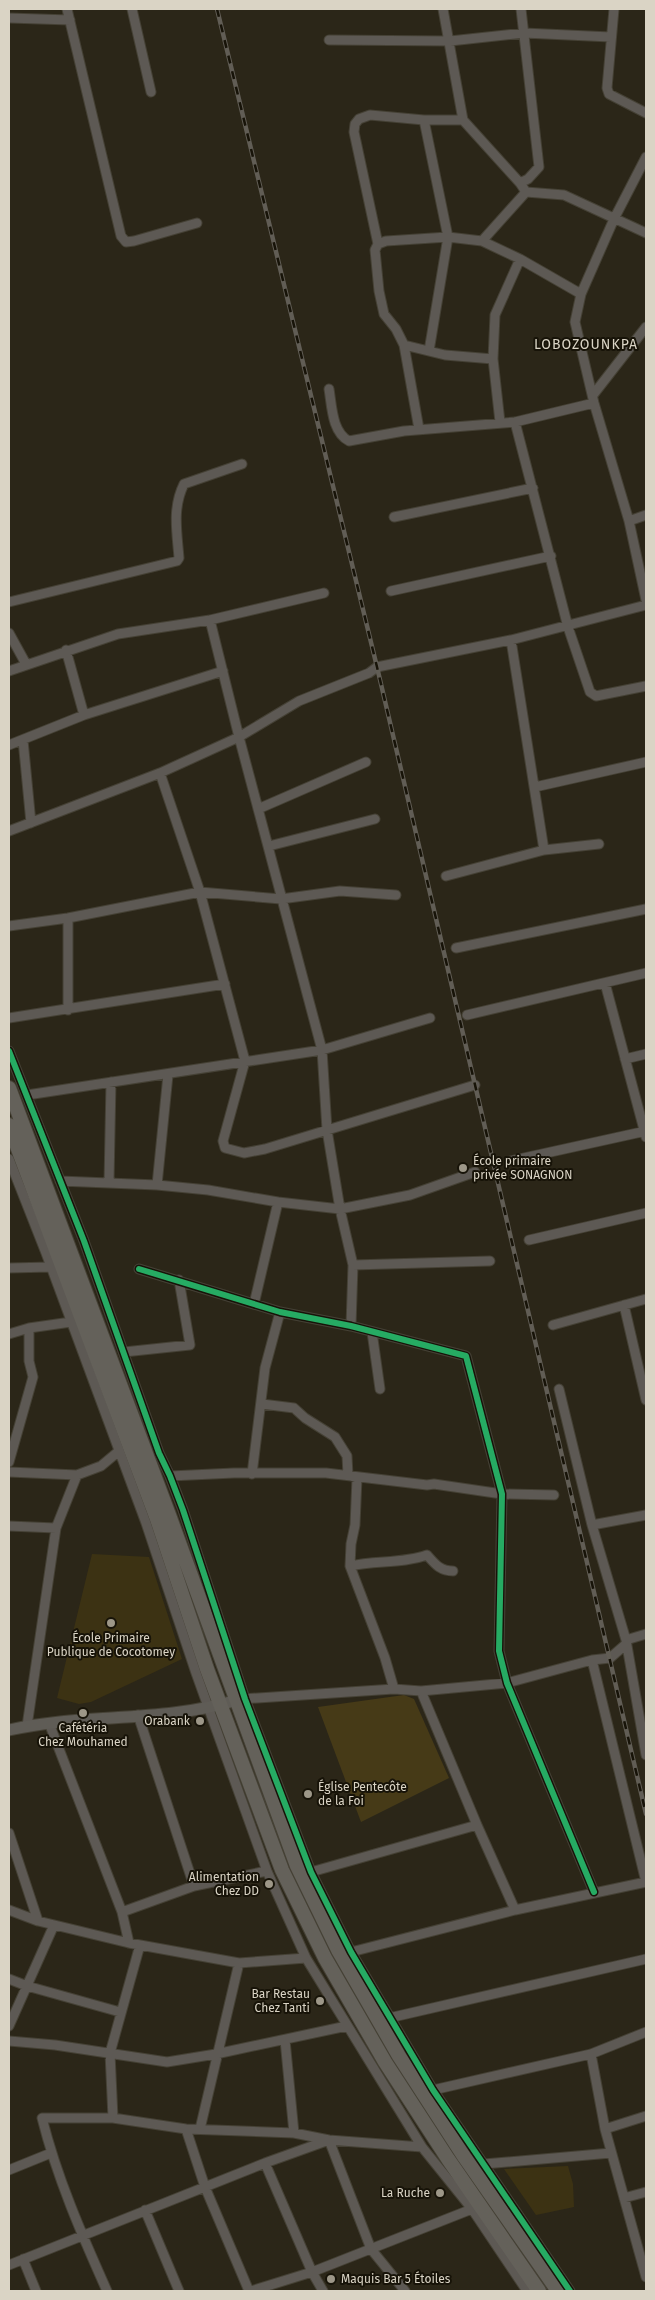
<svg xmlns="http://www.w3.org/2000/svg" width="655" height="2300" font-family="'Fira Sans',sans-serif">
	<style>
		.built { fill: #3c3213 }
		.green { fill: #463a17 }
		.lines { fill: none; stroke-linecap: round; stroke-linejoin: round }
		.minor-casing { stroke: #454135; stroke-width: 11 }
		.secondary-casing { stroke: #454135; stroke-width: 13 }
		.trunk-casing { stroke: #454135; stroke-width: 16 }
		.minor { stroke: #5d5954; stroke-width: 9 }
		.secondary { stroke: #5f5c56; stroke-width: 11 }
		.trunk { stroke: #64615a; stroke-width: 14 }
		.rail-casing { stroke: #615d55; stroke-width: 4.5 }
		.rail { stroke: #171308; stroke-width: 2.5; stroke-dasharray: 8; stroke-linecap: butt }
		.cycleway-casing { stroke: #171308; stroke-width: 9 }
		.cycleway { stroke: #26ab63; stroke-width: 6 }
		.poi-dot { fill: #9d9788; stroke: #171308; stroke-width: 2 }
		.labels { text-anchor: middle; stroke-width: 4; stroke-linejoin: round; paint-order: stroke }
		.poi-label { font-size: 12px; fill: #dad4c5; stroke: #171308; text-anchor: end }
		.neighbourhood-label { font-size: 14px; letter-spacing: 1px; fill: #dad4c5; stroke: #171308 }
	</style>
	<rect width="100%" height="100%" fill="#2b2618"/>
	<path class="built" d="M92 1554 149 1557 182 1659 91 1702 79 1704 57 1698Z
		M568 2166 573 2184 574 2207 536 2215 504 2169Z"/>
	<path class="green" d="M404 1695 414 1699 449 1778 361 1822 318 1707Z"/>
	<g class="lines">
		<g class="minor-casing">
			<path id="minor" d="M67 9 121 236 126 242 134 241 197 223
				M132 9 151 92
				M443 9 463 120 520 183 526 192 482 241
				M614 9 607 88 609 94 646 113
				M9 18 70 20
				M329 40 450 41 524 33 611 37
				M646 157 614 219 581 294 575 322 594 403 629 521 646 600
				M520 183 528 179 539 167 521 9
				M526 192 564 195 646 233
				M378 244 386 241 448 237 424 120
				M404 345 445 355 493 359
				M429 351 448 237 482 241 520 259 581 294
				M329 389C332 407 332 432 349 441L404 431 515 422 594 403
				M593 395 646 327
				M500 422 493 359 495 315 520 259
				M515 422 568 627 590 692 596 696 646 686
				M419 429 404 345 396 329 384 314 379 291 375 250 378 244 354 132 355 124 359 119 370 115 424 120H463
				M394 517 533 488
				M629 521 646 515
				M391 591 551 556
				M9 602 177 561 179 558C177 532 172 508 184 484L242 464
				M210 620 239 737 322 1050 327 1130 340 1209 353 1265 351 1326
				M9 633 26 664
				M511 640 544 850
				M66 650 84 715
				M9 671 118 634 210 620 324 593
				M23 740 31 823
				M9 745 84 715 223 671
				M160 773 200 892 245 1061 223 1141 225 1148 244 1153 265 1149 475 1085
				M535 787 646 762
				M258 809 366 762
				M9 831 160 773 239 737 299 701 369 673 377 667 511 640 646 605
				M269 846 375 819
				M446 876 544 850 599 844
				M68 918V1010
				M9 926 68 918 200 892 281 899 340 891 396 895
				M456 948 646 909
				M605 983 646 1137
				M467 1015 646 973
				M9 1018 225 984
				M9 1051 84 1241 159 1453 170 1476 183 1510 245 1699 311 1872 351 1952 433 2090 570 2291
				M625 1059 646 1054
				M27 1095 322 1050 430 1018
				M9 1159 46 1253 146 1523 196 1673 267 1871 306 1958 422 2147 472 2209 527 2291
				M510 1161 646 1131
				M60 1181 157 1185 208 1190 278 1202 340 1209 410 1195 475 1172
				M109 1182 111 1082
				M157 1185 168 1075
				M529 1240 646 1213
				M353 1265 490 1261
				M9 1268 51 1267
				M139 1269 280 1312 351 1326 466 1356 502 1494 499 1651 507 1683 594 1892
				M254 1304 278 1202
				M624 1305 646 1400
				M553 1325 646 1299
				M372 1332 380 1389
				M9 1334 29 1328 71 1322
				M124 1352 190 1345 179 1280
				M559 1389 592 1525 626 1640 646 1755
				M262 1404 294 1408 305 1418 335 1437 347 1456 348 1475 357 1478 355 1525 351 1544 350 1566 385 1658 394 1689
				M9 1462 33 1377 29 1361V1328
				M9 1472 77 1475 101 1466 119 1451
				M252 1474 265 1368 280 1312
				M170 1476 234 1473H326L427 1485 434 1484 502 1494 554 1495
				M592 1525 646 1515
				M9 1526 56 1528
				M350 1566C375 1560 402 1564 427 1555 435 1564 440 1571 453 1571
				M626 1640 646 1634
				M421 1691 477 1825 515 1910
				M241 1699 394 1689 421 1691 507 1683 592 1660 610 1658 625 1645
				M138 1715 194 1886
				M49 1723 122 1912 129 1943
				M27 1726 56 1528 77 1475
				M9 1833 38 1921
				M311 1872 477 1825
				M9 1910 38 1921 129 1943 239 1963 306 1958
				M122 1912 194 1886 267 1871
				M351 1952 515 1910 646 1882 592 1660
				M9 1979 27 1986 120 2012
				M389 2018 646 1959
				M9 2026 54 1925
				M285 2040 294 2133
				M9 2041 55 2045 167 2062 216 2054 347 2026
				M591 2054 605 2129 646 2277
				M433 2090 591 2054 646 2032
				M113 2118 110 2053 140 1945
				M186 2129 205 2187 249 2291
				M200 2129 239 1963
				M605 2129 646 2116
				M265 2163 312 2272 323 2291
				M484 2164 611 2153
				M9 2170 51 2153
				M624 2198 646 2192
				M145 2210 179 2291
				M23 2259 36 2291
				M9 2265 265 2163 329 2140 371 2249 405 2291
				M107 2291C82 2235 57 2178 42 2118H113L186 2129 294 2133 329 2140 422 2147
				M251 2291 312 2272 472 2209"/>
		</g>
		<g class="secondary-casing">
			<path id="secondary" d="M9 1730C83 1713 163 1723 237 1700"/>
		</g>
		<g class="trunk-casing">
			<path id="trunk" d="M9 1088 169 1515 297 1866 338 1950 399 2056 463 2155 558 2291
				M9 1125 157 1519 207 1669 282 1870 325 1958 385 2062 448 2159 539 2291"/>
		</g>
		<use href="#minor" class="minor"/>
		<use href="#secondary" class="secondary"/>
		<use href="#trunk" class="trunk"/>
		<g class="rail-casing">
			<path id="rail" d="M217 9 377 667 646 1814"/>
		</g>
		<use href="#rail" class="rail"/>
		<g class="cycleway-casing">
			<path id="cycleway" d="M9 1051 84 1241 159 1453 170 1476 183 1510 245 1699 311 1872 351 1952 433 2090 570 2291
				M139 1269 280 1312 351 1326 466 1356 502 1494 499 1651 507 1683 594 1892"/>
		</g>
		<use href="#cycleway" class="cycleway"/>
	</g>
	<g class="poi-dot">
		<circle cx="463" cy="1168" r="5"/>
		<circle cx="111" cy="1623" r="5"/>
		<circle cx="83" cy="1713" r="5"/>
		<circle cx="200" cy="1721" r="5"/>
		<circle cx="308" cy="1794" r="5"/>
		<circle cx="269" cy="1884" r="5"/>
		<circle cx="320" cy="2001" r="5"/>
		<circle cx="440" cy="2193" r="5"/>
		<circle cx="331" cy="2279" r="5"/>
	</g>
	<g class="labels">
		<g class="poi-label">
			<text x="473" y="1165" text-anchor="start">École primaire<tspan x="473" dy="14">privée SONAGNON</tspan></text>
			<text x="111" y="1642" text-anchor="middle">École Primaire<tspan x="111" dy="14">Publique de Cocotomey</tspan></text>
			<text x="190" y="1725">Orabank</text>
			<text x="83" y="1732" text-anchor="middle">Cafétéria<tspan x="83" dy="14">Chez Mouhamed</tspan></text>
			<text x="318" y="1791" text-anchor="start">Église Pentecôte<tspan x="318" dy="14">de la Foi</tspan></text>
			<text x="259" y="1881">Alimentation<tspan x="259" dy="14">Chez DD</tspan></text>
			<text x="310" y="1998">Bar Restau<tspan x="310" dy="14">Chez Tanti</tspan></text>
			<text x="430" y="2197">La Ruche</text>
			<text x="341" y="2283" text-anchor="start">Maquis Bar 5 Étoiles</text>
		</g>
		<g class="neighbourhood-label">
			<text x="586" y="349">LOBOZOUNKPA</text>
		</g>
	</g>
	<rect width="655" height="2300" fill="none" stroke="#dad4c5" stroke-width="20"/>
</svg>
